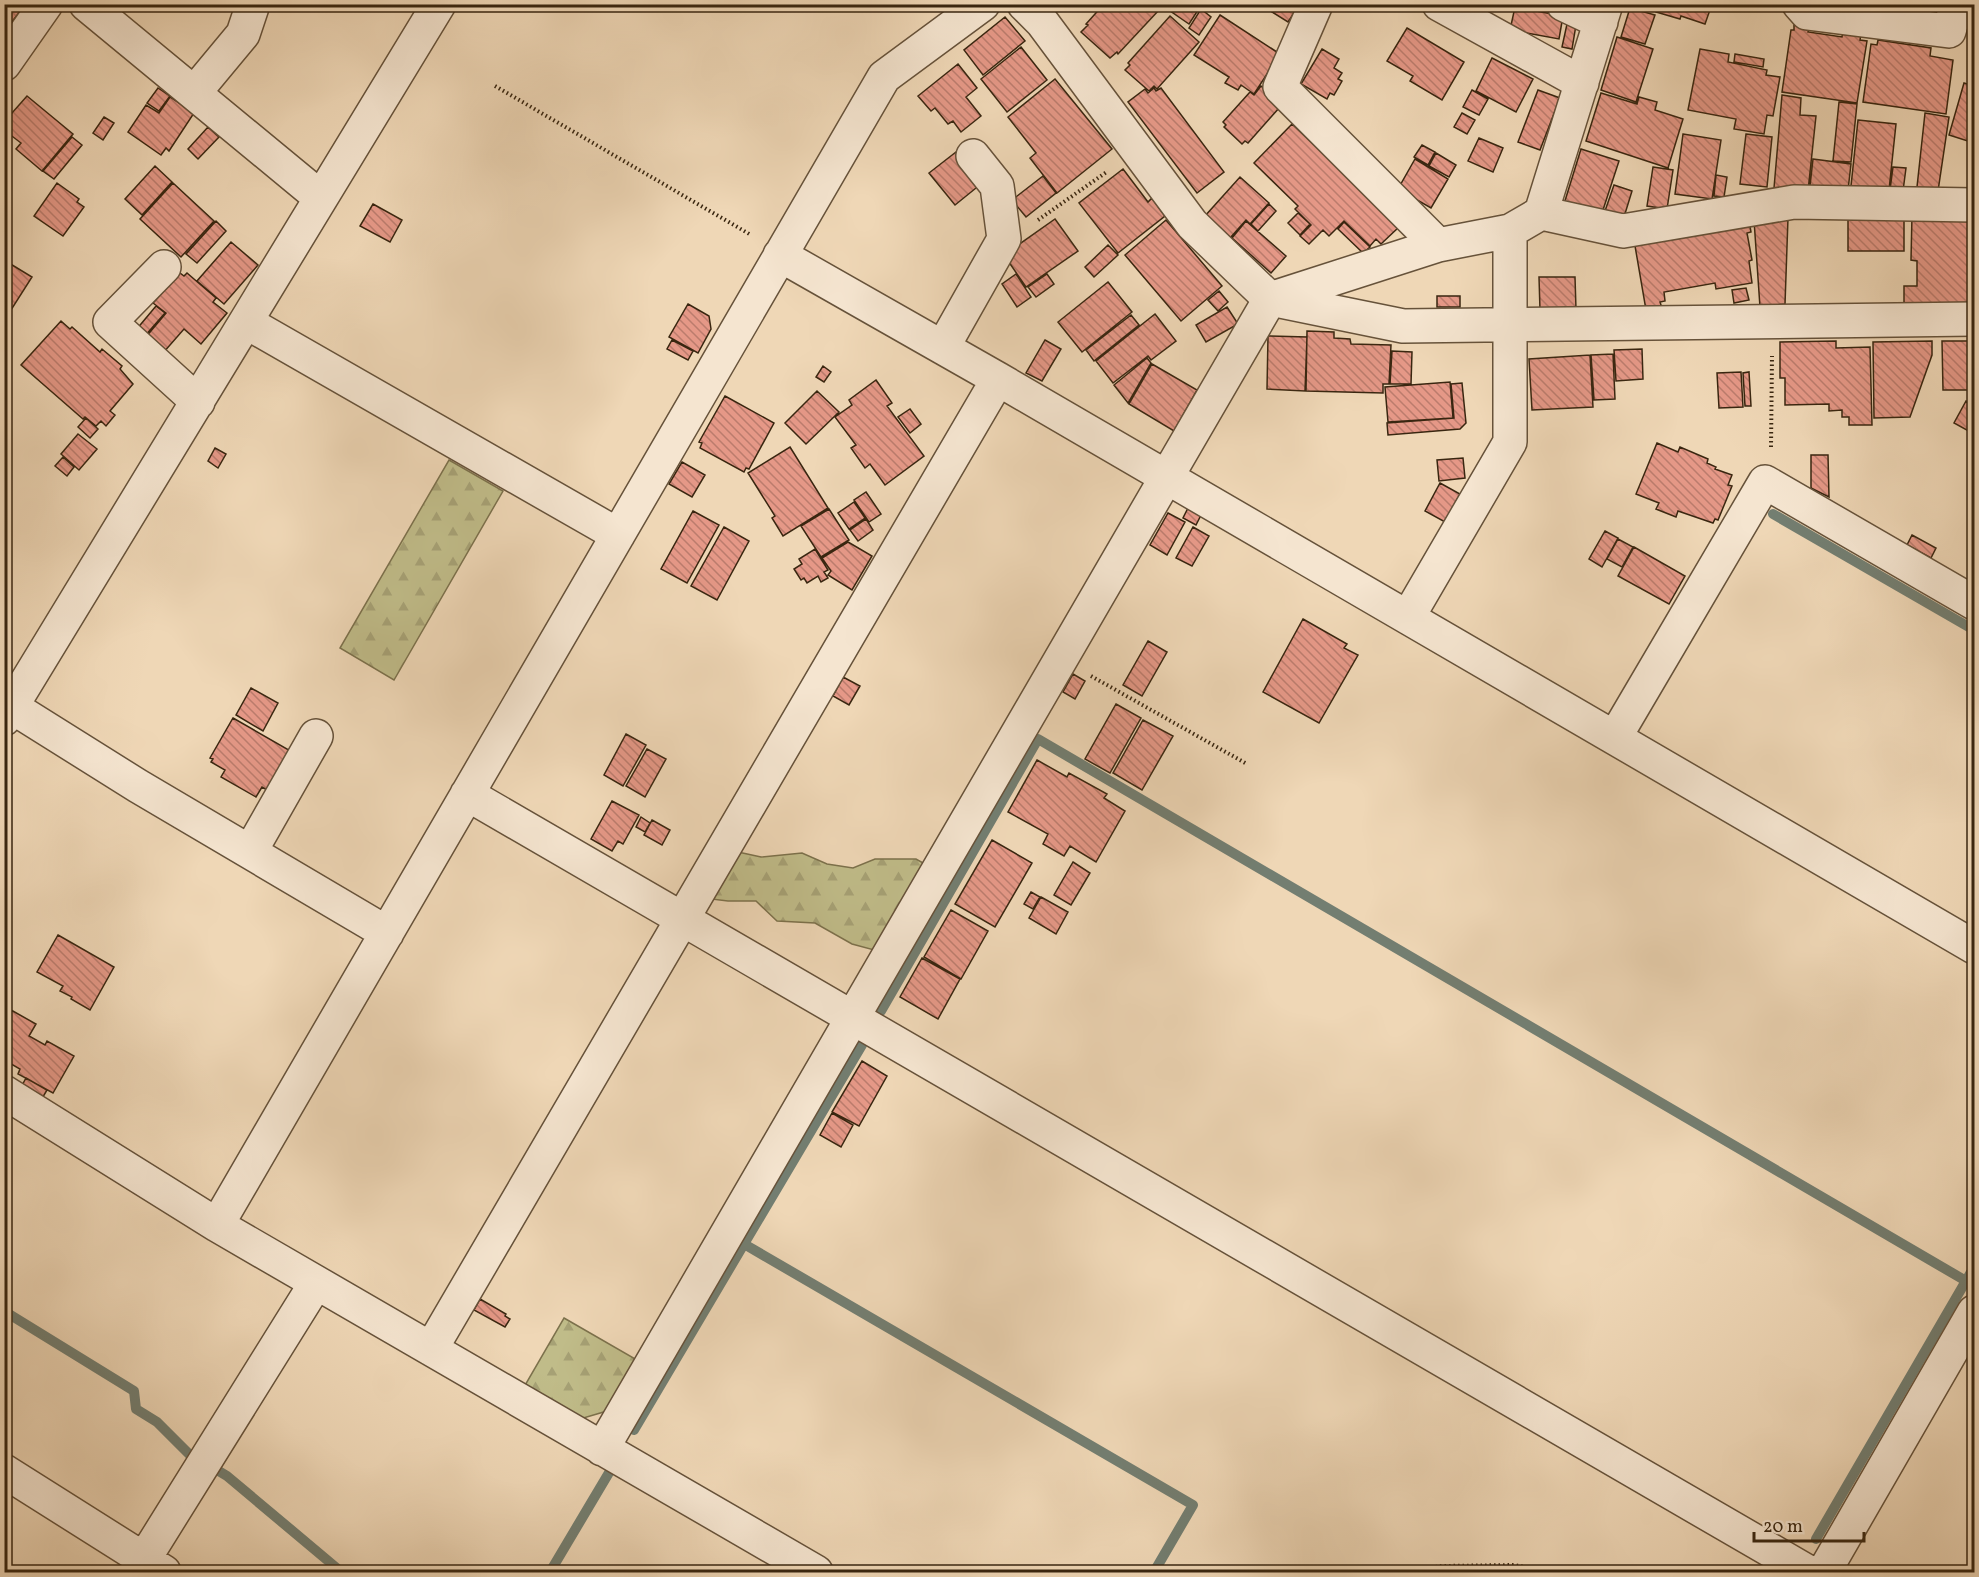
<svg xmlns="http://www.w3.org/2000/svg" width="1979" height="1577" font-family="Vollkorn,serif">
	<style>
		.forest { fill: url(#forest-firs); stroke: #7c714c; stroke-width: 1.5 }
		.lines { fill: none; stroke-linecap: round; stroke-linejoin: round }
		.stream { stroke: #737e71; stroke-width: 10 }
		.building { fill: url(#building-back-hatch); stroke: #392610; stroke-width: 1.5 }
		.minor-casing { stroke: #66523a; stroke-width: 36 }
		.path { stroke: #392610; stroke-width: 4; stroke-dasharray: 1.5 3; stroke-linecap: butt }
		.minor { stroke: #f5e5d0; stroke-width: 33 }
	</style>
	<defs>
		<pattern id="forest-firs" width="22" height="20" patternUnits="userSpaceOnUse" patternTransform="scale(1.5)"><rect width="22" height="20" fill="#c0bc89"/><path d="M5 1l3.5 6h-7zM16 11l3.5 6h-7z" fill="#a6a175"/></pattern>
		<pattern id="building-back-hatch" width="6" height="6" patternUnits="userSpaceOnUse" patternTransform="scale(1.5)"><rect width="6" height="6" fill="#e59887"/><path d="M-1 5l2 2M0 0l6 6M5-1l2 2" fill="none" stroke="#bb7c6d"/></pattern>
	</defs>
	<rect width="100%" height="100%" fill="#efd7b6"/>
	<filter id="stains"><feTurbulence type="fractalNoise" baseFrequency=".00333" numOctaves="4"/><feColorMatrix values="0 0 0 0 .2 0 0 0 0 .09 0 0 0 0 .02 0 0 0 .5 -.17"/></filter>
	<radialGradient id="worn" r=".72"><stop offset=".6" stop-color="#630" stop-opacity="0"/><stop offset="1" stop-color="#630" stop-opacity=".3"/></radialGradient>
	<path class="forest" d="M449 460 503 491 394 680 340 648Z
		M738 852 761 857 802 853 827 864 853 868 875 859H916L925 864 874 950 852 944 815 923 777 921 756 901H728L711 899Z
		M564 1318 637 1360 607 1411 580 1419 524 1387Z"/>
	<g class="lines">
		<path class="stream" d="M1773 514 1974 630
			M881 1011 1038 739 1966 1281
			M744 1244 862 1045
			M4 1311 134 1391 136 1409 157 1422 192 1457 199 1461
			M634 1430 744 1244 1193 1505 1154 1572
			M217 1470 227 1476 339 1570
			M1816 1539 1974 1267
			M550 1572 610 1471"/>
	</g>
	<path class="building" d="M4 4H26L7 28 4 26Z
		M1104 4H1153L1159 10 1118 54 1117 52 1110 58 1081 32 1088 25 1086 24Z
		M1160 4H1202L1189 24Z
		M1277 4H1300L1288 22 1272 12Z
		M1658 4H1712L1705 24 1681 16 1680 19 1656 12Z
		M1971 4H1974V32L1962 28Z
		M1515 7 1563 16 1559 39 1510 30Z
		M1630 8 1655 15 1645 44 1621 37Z
		M1201 9 1211 17 1199 35 1189 28Z
		M1220 15 1280 54 1254 94 1241 85 1238 90 1225 83 1229 77 1194 55Z
		M1170 16 1199 42 1157 89 1154 86 1149 91 1125 70 1130 65 1128 63Z
		M1005 17 1025 41 983 75 964 50Z
		M1567 24 1576 25 1572 49 1562 47Z
		M1794 25 1810 27 1808 32 1842 37 1843 31 1861 34 1860 40 1867 41 1857 103 1782 92 1791 30H1794Z
		M1407 28 1464 62 1442 100 1410 81 1413 76 1387 61Z
		M1617 37 1653 49 1636 102 1601 90Z
		M1878 40 1931 48 1930 56 1953 60 1946 114 1863 102 1871 44 1877 45Z
		M1021 47 1047 80 1007 112 981 79Z
		M1322 49 1339 59 1334 68 1342 73 1338 79 1342 81 1334 95 1330 93 1327 99 1301 84Z
		M1700 49 1729 54 1728 62 1767 70 1766 75 1780 77 1773 116 1767 115 1764 134 1734 129 1736 119 1688 110Z
		M1735 54 1764 59 1763 67 1734 62Z
		M1492 58 1533 79 1516 112 1476 91Z
		M958 64 977 88 966 97 981 116 961 132 953 121 948 124 935 108 931 111 918 96Z
		M1055 79 1112 149 1057 193 1030 158 1036 153 1008 117Z
		M1964 83 1974 86V143L1949 135Z
		M1261 86 1275 99 1279 108 1248 143 1245 141 1242 144 1224 127 1226 125 1223 122 1250 92 1254 95Z
		M158 88 170 96 159 111 147 103Z
		M1154 88 1156 91 1161 88 1224 172 1197 193 1128 102 1145 89 1148 93Z
		M1472 90 1488 99 1479 115 1463 107Z
		M1538 90 1560 98 1540 150 1518 142Z
		M1601 93 1637 104 1639 97 1657 102 1655 110 1683 119 1668 168 1586 141Z
		M1782 95 1801 98 1800 115 1816 116 1808 191 1774 188Z
		M27 96 73 134 42 171 16 149 21 143 4 130V122Z
		M170 97 194 113 169 151 166 148 161 155 128 132 146 105 159 113Z
		M1839 102 1857 104 1851 162 1833 161Z
		M1462 113 1475 120 1467 134 1454 127Z
		M1925 113 1949 117 1938 191 1917 187Z
		M104 117 114 123 103 140 93 133Z
		M1858 120 1896 124 1889 190 1851 186Z
		M1292 124 1400 226 1381 244 1376 239 1370 246 1344 221 1329 236 1323 230 1309 244 1300 236 1311 225 1295 209 1298 206 1254 163Z
		M208 127 219 137 198 159 188 149Z
		M1683 134 1721 140 1712 199 1675 194Z
		M1746 134 1772 137 1767 187 1740 184Z
		M72 137 82 145 54 179 43 171Z
		M1479 138 1503 148 1493 172 1468 161Z
		M1422 145 1435 152 1428 165 1414 157Z
		M1581 149 1619 161 1601 216 1564 204Z
		M956 152 981 184 955 205 929 173Z
		M1436 153 1456 165 1449 177 1429 166Z
		M1415 159 1448 179 1431 208 1398 189Z
		M1813 159 1851 164 1848 190 1810 186Z
		M155 166 172 182 142 215 125 199Z
		M1653 167 1673 170 1667 209 1647 206Z
		M1893 167 1906 168 1903 191 1890 190Z
		M1123 169 1148 202 1152 198 1165 216 1118 253 1079 203Z
		M1716 175 1727 177 1724 197 1714 196Z
		M1043 176 1056 193 1026 217 1012 200Z
		M1240 177 1269 203 1250 224 1246 220 1230 238 1205 216Z
		M57 183 79 199 77 202 84 207 63 236 34 216Z
		M173 183 214 221 181 257 140 219Z
		M1614 185 1632 191 1624 217 1605 211Z
		M373 204 402 220 390 242 360 226Z
		M1269 204 1276 211 1258 231 1251 224Z
		M1298 213 1310 224 1300 235 1288 223Z
		M1912 215 1974 216V306L1904 304V286H1917V261L1911 260Z
		M1788 218 1785 304 1760 307 1754 220Z
		M1848 218H1904V251H1848Z
		M1055 219 1078 251 1026 287 1004 255Z
		M1166 220 1222 286 1181 321 1125 255Z
		M216 221 226 231 197 263 186 254Z
		M1246 221 1286 256 1271 273 1232 238Z
		M1749 221 1751 232 1747 233 1752 260 1749 261 1752 283 1716 289 1715 283 1664 292 1665 301 1660 302 1662 308 1646 310 1634 240Z
		M1344 222 1370 247 1363 253 1338 229Z
		M231 242 258 265 224 304 197 281Z
		M1108 245 1118 255 1094 277 1085 267Z
		M4 260 32 277 4 321Z
		M180 273 184 276 187 273 216 298 213 302 227 313 201 344 184 329 163 353 145 338 166 313 153 303Z
		M1016 274 1031 297 1017 307 1002 284Z
		M1047 274 1054 284 1036 297 1028 287Z
		M1539 277H1575L1576 309 1540 310Z
		M1108 282 1132 312 1082 352 1058 322Z
		M1746 288 1749 300 1734 303 1732 290Z
		M1219 291 1228 302 1218 311 1208 300Z
		M1437 296H1460V307H1437Z
		M688 304 709 316 711 329 698 353 669 337Z
		M156 306 165 313 144 337 136 330Z
		M1227 307 1238 324 1206 342 1196 325Z
		M1155 314 1176 341 1151 360 1148 356 1113 383 1096 361Z
		M1131 315 1139 325 1094 361 1086 350Z
		M61 321 70 329 72 327 100 352 102 349 122 366 120 369 133 384 110 411 115 415 106 426 101 421 96 426 85 417 83 419 21 365Z
		M1307 331 1334 332V338L1350 339 1351 344 1391 345 1389 384H1383V393L1306 391Z
		M1268 336 1307 337 1305 391 1267 389Z
		M672 340 693 351 688 360 667 349Z
		M1045 340 1061 349 1042 381 1026 373Z
		M1836 341V348L1870 347 1872 425H1849V417H1842V410L1829 411V404L1785 405V378H1780V342Z
		M1932 341V355L1910 417 1874 418 1873 342Z
		M1942 341H1974V390H1943Z
		M1642 349 1643 379 1616 381 1614 350Z
		M1392 351 1412 352 1411 384H1390Z
		M1613 354 1615 399 1594 400 1591 355Z
		M1590 355 1593 407 1532 410 1529 359Z
		M1147 358 1151 363 1128 403 1114 385Z
		M1152 364 1197 390 1174 431 1129 404Z
		M823 366 831 372 824 382 816 377Z
		M1741 372 1743 407 1719 408 1717 373Z
		M1749 372 1751 406H1745L1743 373Z
		M876 380 892 403 887 406 924 456 885 485 870 464 865 468 851 448 856 445 835 417 852 405 849 400Z
		M1450 382 1453 418 1388 422 1385 387Z
		M1462 383 1466 423 1460 429 1388 435 1387 423 1454 418 1451 384Z
		M817 391 839 412 806 444 785 423Z
		M725 396 774 423 749 469 746 468 744 472 700 448 702 443 699 442Z
		M1966 401 1974 406V434L1954 423Z
		M910 409 921 424 910 433 898 417Z
		M86 418 98 429 90 438 78 427Z
		M78 434 97 449 79 470 61 454Z
		M1657 443 1678 452 1680 447 1708 459 1707 463 1716 467 1715 469 1732 475 1728 485 1732 486 1718 520 1715 519 1713 523 1678 511 1676 517 1656 509 1659 503 1636 494Z
		M790 447 828 508 783 536 772 518 775 516 748 473Z
		M215 448 226 454 218 468 208 461Z
		M1811 455H1828L1829 497 1811 488Z
		M63 457 74 467 67 476 55 466Z
		M1463 458 1465 478 1439 481 1437 460Z
		M682 462 705 475 692 497 669 484Z
		M1440 483 1460 494 1445 522 1425 511Z
		M866 492 881 514 869 522 854 500Z
		M854 502 865 518 849 529 838 513Z
		M1188 508 1201 515 1196 525 1183 518Z
		M829 509 849 540 821 557 801 526Z
		M693 511 719 525 687 583 661 569Z
		M1168 513 1185 522 1167 555 1150 545Z
		M866 519 873 530 858 541 850 530Z
		M724 527 749 541 717 600 691 586Z
		M1193 527 1209 536 1192 566 1176 558Z
		M1605 531 1618 538 1602 567 1589 559Z
		M1912 535 1936 548 1931 558 1907 545Z
		M1618 539 1633 547 1622 567 1607 559Z
		M848 542 872 556 852 590 828 575 831 571 822 558Z
		M1634 547 1685 576 1669 604 1618 576Z
		M815 549 828 570 824 572 828 578 821 582 818 576 807 583 804 578 801 580 794 569 802 564 799 559Z
		M1303 619 1347 644 1344 648 1358 655 1319 723 1263 692Z
		M1148 641 1167 652 1142 696 1123 685Z
		M1073 674 1085 681 1075 699 1063 692Z
		M843 677 860 686 849 705 833 696Z
		M251 688 278 703 263 731 236 715Z
		M1116 704 1141 718 1110 773 1085 759Z
		M233 718 294 753 274 794 262 787 256 797 221 777 225 770 211 762 213 759 210 758Z
		M1143 720 1173 736 1142 790 1113 773Z
		M626 734 646 745 623 786 604 775Z
		M647 749 666 759 645 797 626 786Z
		M1037 760 1067 777 1069 773 1107 794 1104 798 1125 811 1096 862 1070 846 1064 856 1043 844 1048 834 1008 812Z
		M612 801 639 815 623 844 618 841 612 851 591 839Z
		M641 817 650 823 645 832 636 827Z
		M652 820 670 830 662 845 644 835Z
		M992 840 1032 863 995 927 955 904Z
		M1073 862 1090 873 1071 905 1054 895Z
		M1031 892 1040 897 1033 909 1024 904Z
		M1041 897 1068 912 1056 934 1029 918Z
		M951 910 988 931 961 979 924 957Z
		M58 935 114 967 90 1010 71 999 72 997 60 991 63 986 37 972Z
		M922 958 960 979 938 1019 900 997Z
		M11 1010 36 1024 29 1036 45 1045 47 1041 74 1056 53 1093 18 1074 20 1069 6 1061 9 1056 4 1053V1022Z
		M862 1061 887 1076 859 1126 832 1112Z
		M26 1078 47 1090 40 1102 19 1091Z
		M832 1113 853 1125 841 1147 820 1135Z
		M480 1299 506 1314 505 1316 510 1319 505 1327 474 1310Z"/>
	<g class="lines">
		<g class="minor-casing">
			<path id="minor" d="M86 4 321 198
				M1024 4 1042 22 1192 224 1270 299 1403 326 1974 319
				M1316 4 1280 87 1438 245
				M1439 4 1582 83
				M1563 4 1601 22
				M1799 4 1807 13 1949 31 1957 4
				M4 64 46 4
				M194 93 243 34 253 4
				M1541 213 1623 231 1794 202 1974 205
				M780 255 998 379 1974 947
				M164 267 110 322 198 402
				M246 322 618 535
				M943 347 1004 239 997 186 973 156
				M1408 617 1510 442V231
				M12 707 138 786 387 933
				M4 719 439 4
				M1615 737 1765 482 1974 603
				M467 794 1808 1572
				M250 852 316 736
				M4 1092 217 1225 816 1572
				M217 1225 884 77 983 4
				M431 1349 998 379
				M602 1449 1270 299 1438 245 1510 231 1541 213 1606 4
				M4 1471 164 1572
				M136 1572 316 1283
				M1824 1572 1974 1312"/>
		</g>
		<path class="path" d="M495 86 751 235
			M1038 220 1108 171
			M1771 447 1772 356
			M1091 676 1247 764
			M1400 1572 1442 1566 1514 1565 1557 1572"/>
		<use href="#minor" class="minor"/>
	</g>
	<rect width="1979" height="1577" fill="none" stroke="#efd7b6" stroke-width="24"/>
	<rect x="6" y="6" width="1967" height="1565" fill="none" stroke="#392610" stroke-width="3"/>
	<rect x="12" y="12" width="1955" height="1553" fill="none" stroke="#392610" stroke-width="1.5"/>
	<path d="M1754 1532v9h110v-9" fill="none" stroke="#392610" stroke-width="3"/>
	<text x="1763" y="1532" font-size="18" fill="#392610" stroke="#f5e5d0" stroke-width="4.5" paint-order="stroke">20 m</text>
	<rect width="100%" height="100%" filter="url(#stains)"/>
	<rect width="100%" height="100%" fill="url(#worn)"/>
</svg>
